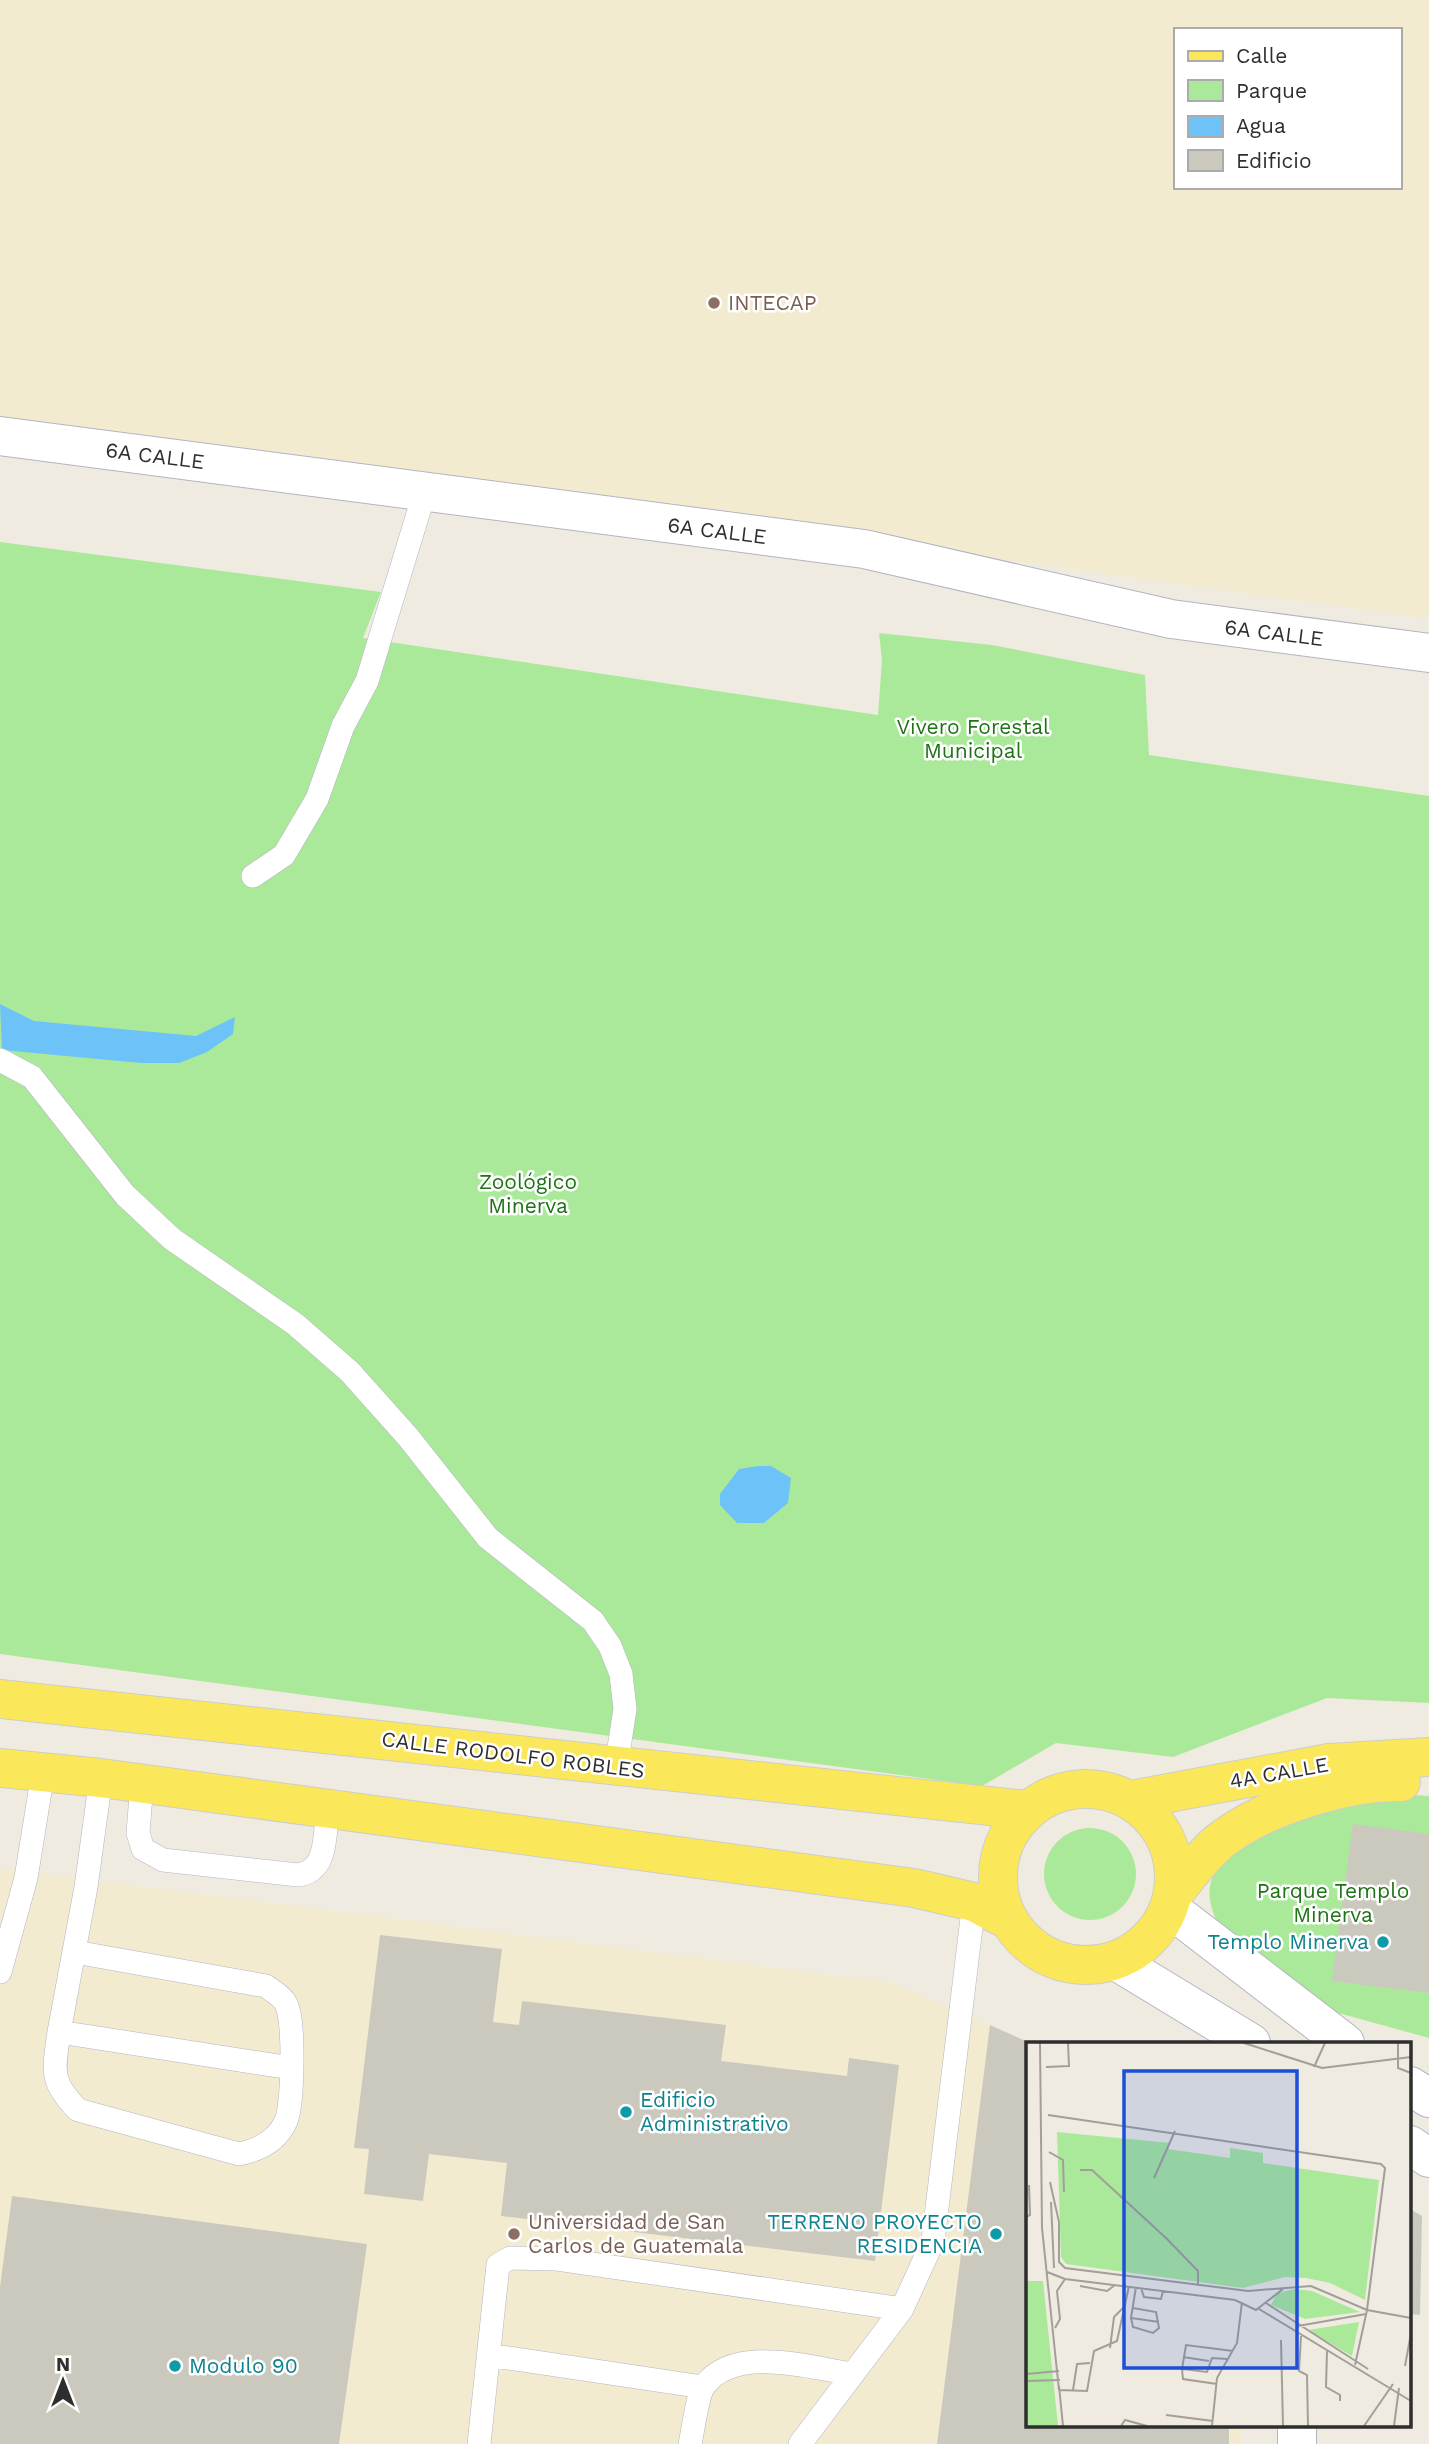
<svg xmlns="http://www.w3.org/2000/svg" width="1429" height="2444" font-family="'Work Sans',sans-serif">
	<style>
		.education { fill: #f2ebcf; fill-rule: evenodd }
		.green { fill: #abe99a }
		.water { fill: #6dc2f8 }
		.building { fill: #cbc9be }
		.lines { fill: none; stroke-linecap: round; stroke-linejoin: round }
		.lane-casing { stroke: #b4b4c2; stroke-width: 24 }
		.street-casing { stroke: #b4b4c2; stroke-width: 40 }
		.secondary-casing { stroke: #b4b4c2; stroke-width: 40 }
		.primary-casing { stroke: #cdcdcd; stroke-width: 40 }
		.lane { stroke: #fff; stroke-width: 23 }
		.street { stroke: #fff; stroke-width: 38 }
		.secondary { stroke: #fff; stroke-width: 38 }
		.primary { stroke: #fbe85a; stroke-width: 38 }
		.education-dot { fill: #8d6e63; stroke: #fff; stroke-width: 2.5 }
		.culture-dot { fill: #0f9aa8; stroke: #fff; stroke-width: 2.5 }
		.labels { text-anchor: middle; stroke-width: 5; stroke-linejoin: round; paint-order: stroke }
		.education-label { font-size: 21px; fill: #785e54; stroke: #fff; text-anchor: start }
		.street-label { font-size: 21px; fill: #2e2e2e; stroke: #fff }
		.park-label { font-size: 21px; fill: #1e7316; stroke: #fff }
		.culture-label { font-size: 21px; fill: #0d838f; stroke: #fff; text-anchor: end }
		.inset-road { fill: none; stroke: #a29f99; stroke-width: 2 }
		.view { fill: #1d4ed8; fill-opacity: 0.15; stroke: #1d4ed8; stroke-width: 3.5 }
		.inset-edge { fill: none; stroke: #2e2e2e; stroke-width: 3.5 }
	</style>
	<rect width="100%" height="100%" fill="#f0ebe0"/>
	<path class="education" d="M0 0H1429V619L0 419ZM1175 30H1399V187H1175Z
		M0 1868 894 1983 1030 2043 1028 2425H1241V2444H0Z"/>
	<path class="green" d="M0 542 381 592 363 638 878 715 882 660 879 633 992 645 1145 675 1149 755 1429 796V1703L1327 1698 1173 1757 1056 1743 982 1786 0 1654Z
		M1414 1795 1429 1796V2038L1331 2011 1218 1924C1195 1877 1222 1859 1260 1836 1270 1830 1281 1821 1292 1817 1331 1806 1374 1802 1414 1795Z
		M1044 1874a46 46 0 1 1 92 0a46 46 0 1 1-92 0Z"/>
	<path class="water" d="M0 1004 34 1021 196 1036 235 1017 233 1034 207 1052 179 1063H141L2 1050Z
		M758 1466H771L791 1478 788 1503 764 1523H737L720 1505V1494L739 1469Z"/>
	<path class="building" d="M1353 1824 1429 1834V1993L1332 1981Z
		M380 1935 502 1949 493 2022 519 2025 522 2001 726 2025 721 2061 847 2076 849 2058 899 2065 875 2261 501 2216 507 2163 429 2154 423 2201 364 2194 369 2149 354 2148Z
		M990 2025 1028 2042V2425H1229V2444H937Z
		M12 2196 367 2244 339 2444H0V2287Z
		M1410 2209 1422 2216 1420 2315 1410 2314Z"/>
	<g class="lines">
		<g class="lane-casing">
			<path id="lane" d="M253 876 284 855 317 799 343 726 367 681 425 491
				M0 1060 32 1077 125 1195 172 1239 295 1324 350 1372 408 1437 488 1538 593 1621 610 1646 621 1674 625 1709 616 1767
				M101 1778 86 1887 59 2032 291 2068
				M142 1783 138 1833 143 1849 163 1860 298 1875C329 1871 324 1833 328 1808
				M0 1972 26 1878 43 1773
				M59 2032C54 2070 49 2081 78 2110L239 2154C259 2150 277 2141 286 2121 293 2105 295 2019 286 2004 283 1997 272 1991 266 1986L75 1952
				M488 2355 703 2387
				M479 2444 498 2265 510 2258 557 2259 902 2309
				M690 2444C693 2431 697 2396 704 2386 735 2344 810 2368 853 2374
				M800 2444 902 2309 933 2241 974 1902"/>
		</g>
		<g class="street-casing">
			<path id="street" d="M0 436 864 549 1171 619 1429 653
				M1297 2444V2425"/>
		</g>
		<g class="secondary-casing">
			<path id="secondary" d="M1169 1908 1345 2043
				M1116 1961 1251 2043
				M1410 2086 1429 2098
				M1410 2145 1429 2158"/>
		</g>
		<g class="primary-casing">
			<path id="primary" d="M0 1699 1026 1810
				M0 1768 101 1778 914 1888 974 1902 1008 1920
				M998 1877a88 88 0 1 1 176 0a88 88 0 1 1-176 0Z
				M1131 1800 1329 1763 1429 1757
				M1173 1894C1189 1876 1204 1852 1224 1838 1267 1806 1347 1781 1401 1782"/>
		</g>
		<use href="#lane" class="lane"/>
		<use href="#street" class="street"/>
		<use href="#secondary" class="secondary"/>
		<use href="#primary" class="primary"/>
	</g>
	<g class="education-dot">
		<circle cx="714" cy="303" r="7"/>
		<circle cx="514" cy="2234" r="7"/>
	</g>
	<g class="culture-dot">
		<circle cx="1383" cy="1942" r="7"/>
		<circle cx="626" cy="2112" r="7"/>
		<circle cx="996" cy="2234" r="7"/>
		<circle cx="175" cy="2366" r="7"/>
	</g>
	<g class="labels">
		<g class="education-label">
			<text x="728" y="310">INTECAP</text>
			<text x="528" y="2229">Universidad de San<tspan x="528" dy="24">Carlos de Guatemala</tspan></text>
		</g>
		<g class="street-label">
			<text transform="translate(155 456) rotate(7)" y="7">6A CALLE</text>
			<text transform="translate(717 531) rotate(7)" y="7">6A CALLE</text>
			<text transform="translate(1274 633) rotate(7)" y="7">6A CALLE</text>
			<text transform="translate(513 1755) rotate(7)" y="7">CALLE RODOLFO ROBLES</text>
			<text transform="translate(1279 1773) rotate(-10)" y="7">4A CALLE</text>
		</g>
		<g class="park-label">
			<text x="973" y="734">Vivero Forestal<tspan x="973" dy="24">Municipal</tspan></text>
			<text x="528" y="1189">Zoológico<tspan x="528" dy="24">Minerva</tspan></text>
			<text x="1333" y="1898">Parque Templo<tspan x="1333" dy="24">Minerva</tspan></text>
		</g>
		<g class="culture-label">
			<text x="1369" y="1949">Templo Minerva</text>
			<text x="640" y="2107" text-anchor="start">Edificio<tspan x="640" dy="24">Administrativo</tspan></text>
			<text x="982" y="2229">TERRENO PROYECTO<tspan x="982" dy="24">RESIDENCIA</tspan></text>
			<text x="189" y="2373" text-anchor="start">Modulo 90</text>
		</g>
	</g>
	<g transform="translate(1026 2042)">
		<rect width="385" height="385" fill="#f0ebe0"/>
		<path d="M31 90 144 101 142 107 204 116V106L218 108 237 111V121L353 138 339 258 304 241 280 236 259 235 217 246 40 222 35 215ZM0 239H17L32 384H0ZM269 247 286 249 334 270 279 277 245 263 251 251ZM333 280 326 314 282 288Z" fill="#abe99a"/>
		<path class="inset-road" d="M14 1 16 186 33 348M218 1 296 26 385 15M372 1V26L385 31M20 25 43 24 42 1M288 25 299 1M22 73 355 122 359 126 341 268 329 323M23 110 37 118 38 150M54 128H66L140 196 172 229V244M128 136 149 89M24 140 33 180V220L39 226 222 249 285 244 341 268 385 276M25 160 28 226M0 175 4 173 3 143M21 230 39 237 209 258 230 268 257 247M54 244 81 249 89 243M110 245 105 276 133 280M115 246 118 255 135 257 137 249M240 261 342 327M233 267 385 359M105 276 107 285 127 291 133 286 130 270 107 266M272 284 340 272M29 286 34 277 31 249 39 237M275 294 273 329 281 333 282 384M255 298 257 384M84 306 88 275 99 264M301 309 300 345 314 353V359M157 315 183 319M201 317 186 316 181 330 156 327 160 303 207 309M379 324 385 291M156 327 157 337 191 342M0 332 33 329M0 339 34 338M33 344 37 384M33 348 61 349 68 309 91 299 103 244M47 348 51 322 64 321M140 373 187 379M95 384 99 378 121 384M186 384 191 336 211 301 216 260M338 384 367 342M368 384 373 346"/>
		<path class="view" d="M98 29H271V326H98Z"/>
		<rect width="385" height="385" class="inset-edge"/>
	</g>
	<rect x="1174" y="28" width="228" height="161" fill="#ffffff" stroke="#ababab" stroke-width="2"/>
	<rect x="1188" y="51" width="35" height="10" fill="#fbe85a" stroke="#ababab" stroke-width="2"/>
	<text x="1236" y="63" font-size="21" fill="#2e2e2e">Calle</text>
	<rect x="1188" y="80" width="35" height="21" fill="#abe99a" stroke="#ababab" stroke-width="2"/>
	<text x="1236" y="98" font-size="21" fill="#2e2e2e">Parque</text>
	<rect x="1188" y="116" width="35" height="21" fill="#6dc2f8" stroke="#ababab" stroke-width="2"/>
	<text x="1236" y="133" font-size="21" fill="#2e2e2e">Agua</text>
	<rect x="1188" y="150" width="35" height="21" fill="#cbc9be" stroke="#ababab" stroke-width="2"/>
	<text x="1236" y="168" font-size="21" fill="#2e2e2e">Edificio</text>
	<g transform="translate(63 2381)" stroke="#ffffff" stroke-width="5" paint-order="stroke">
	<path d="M0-5L12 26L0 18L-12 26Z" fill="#2e2e2e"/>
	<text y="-10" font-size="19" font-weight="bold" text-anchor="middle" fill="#2e2e2e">N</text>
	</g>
</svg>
